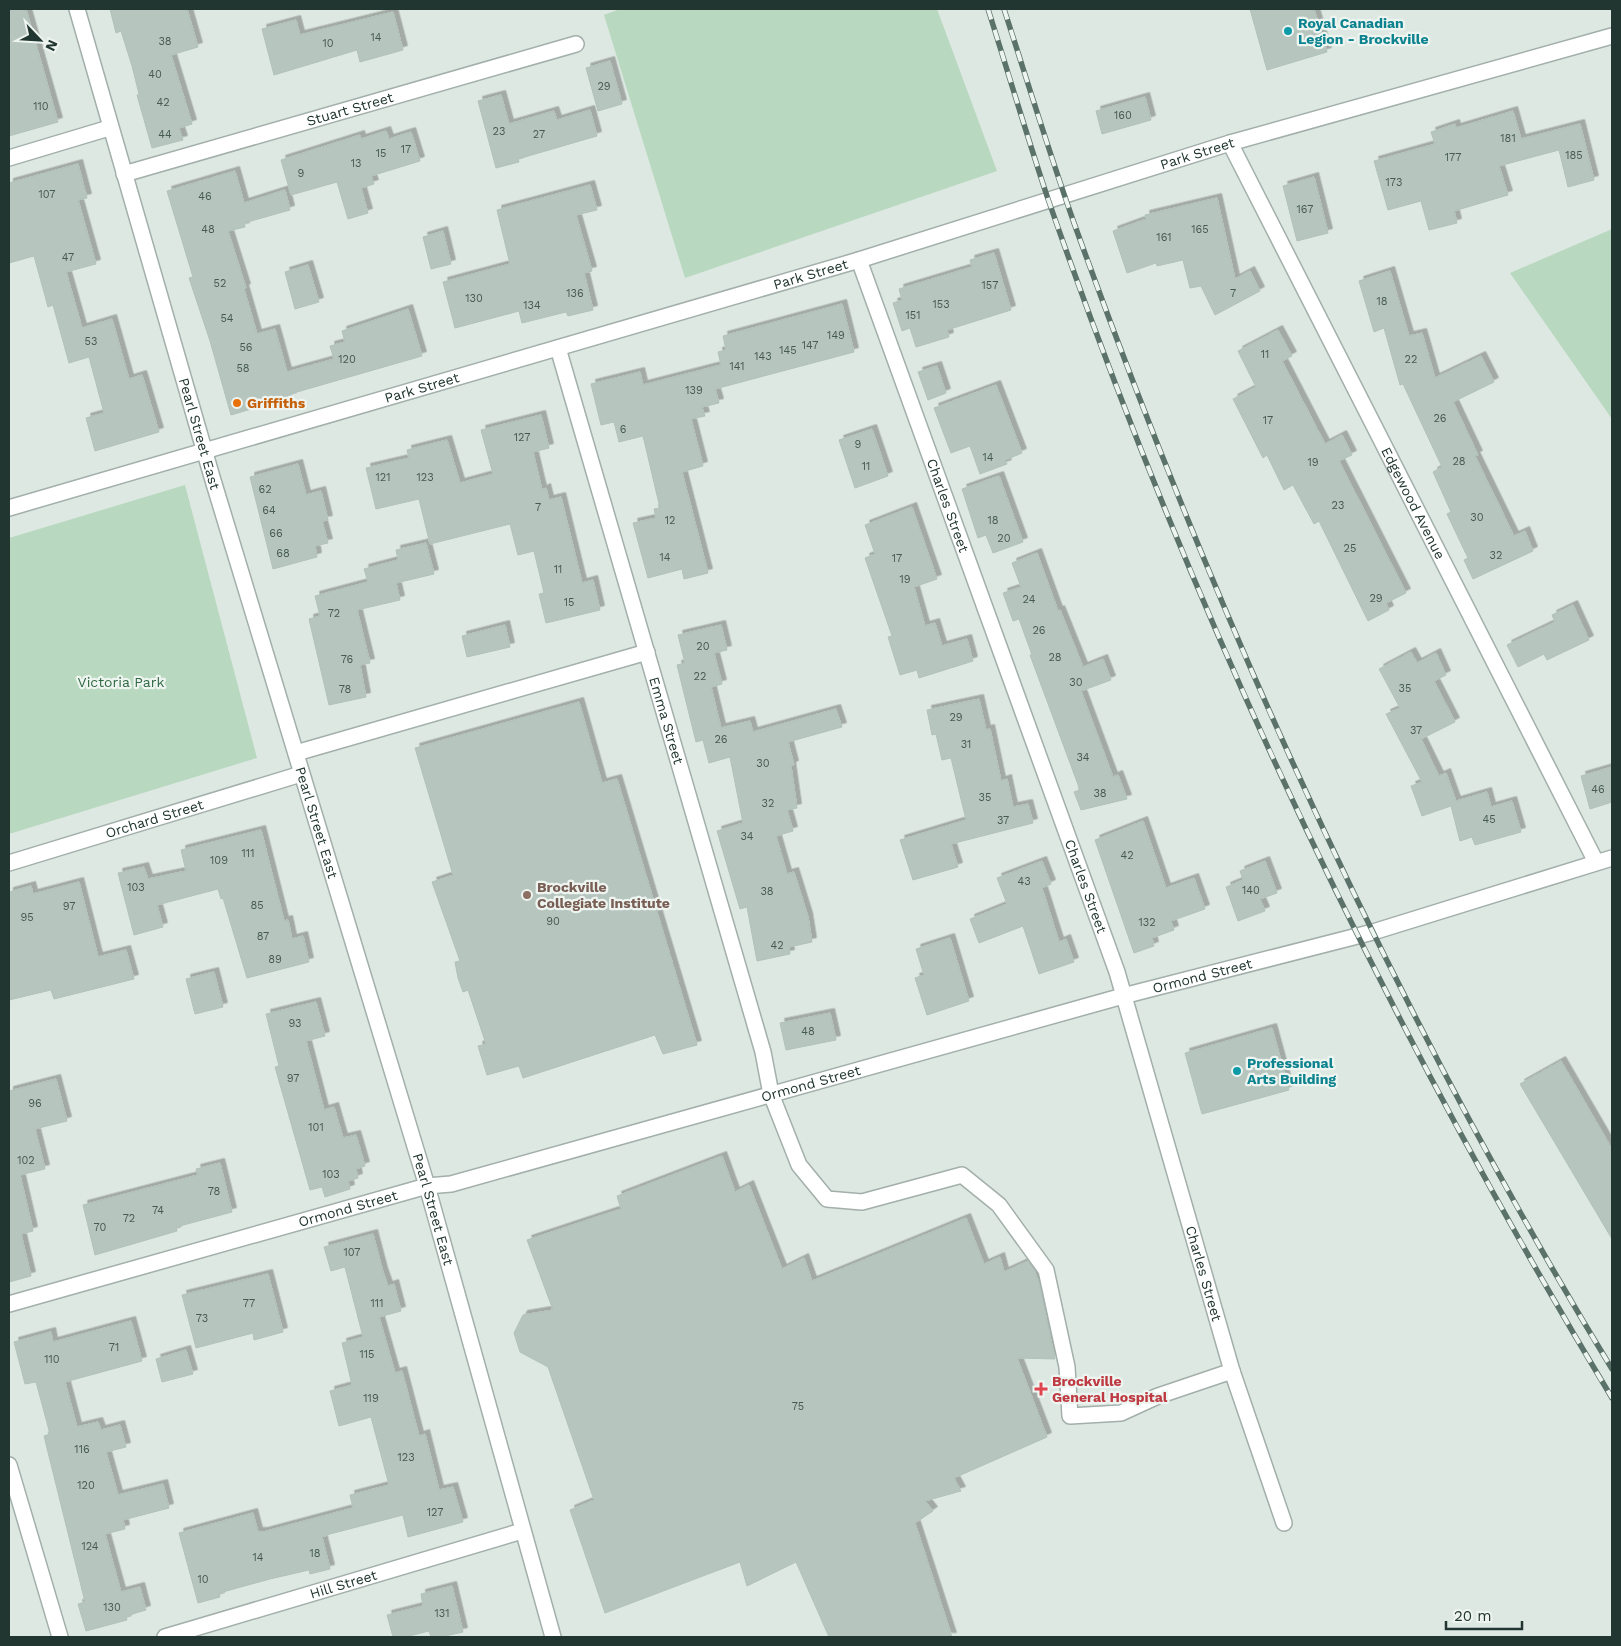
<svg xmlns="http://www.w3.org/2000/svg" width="1621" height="1646" font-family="'Work Sans',sans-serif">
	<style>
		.green { fill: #b8d8bf }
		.building { fill: #b7c5bf; stroke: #b1c1ba; filter: url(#shadow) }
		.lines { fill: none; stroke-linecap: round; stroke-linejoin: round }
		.minor-casing { stroke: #a2afaa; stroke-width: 18 }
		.minor { stroke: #fff; stroke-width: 15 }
		.rail-casing { stroke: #5b726b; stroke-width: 5.5 }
		.rail { stroke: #eef5f1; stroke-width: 4; stroke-dasharray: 11; stroke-linecap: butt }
		.culture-dot { fill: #0f9aa8; stroke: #eef5f1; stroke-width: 2 }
		.food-dot { fill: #e8710a; stroke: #eef5f1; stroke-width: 2 }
		.education-dot { fill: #8d6e63; stroke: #eef5f1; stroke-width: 2 }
		.health-dot { fill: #e0444e; stroke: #eef5f1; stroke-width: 2 }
		.labels { text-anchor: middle; stroke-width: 4.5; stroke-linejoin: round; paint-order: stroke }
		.number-label { font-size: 11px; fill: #465a54 }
		.culture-label { font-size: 14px; font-weight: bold; fill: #0d838f; stroke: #eef5f1; text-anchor: start }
		.street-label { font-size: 14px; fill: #213630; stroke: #eef5f1 }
		.food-label { font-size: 14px; font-weight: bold; fill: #c56008; stroke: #eef5f1; text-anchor: start }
		.park-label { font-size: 14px; fill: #2f6943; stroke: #eef5f1 }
		.education-label { font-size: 14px; font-weight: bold; fill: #785e54; stroke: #eef5f1; text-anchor: start }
		.health-label { font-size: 14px; font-weight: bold; fill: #be3a42; stroke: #eef5f1; text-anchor: start }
	</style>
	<defs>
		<filter id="shadow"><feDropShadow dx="4.5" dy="-4.5" stdDeviation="0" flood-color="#0004"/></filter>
	</defs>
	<rect width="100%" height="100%" fill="#dee8e3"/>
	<path class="green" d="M620 9H937L997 171 685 278 604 15Z
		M1612 229V419L1510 273Z
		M185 485 257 758 9 834V538Z"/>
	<path class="building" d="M9 9H26L58 122 9 136Z
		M110 9H187L198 47 171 55 192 124 179 128 183 140 152 148 137 95 139 94 132 66 121 31 116 33Z
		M1250 9H1314L1327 52 1267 70Z
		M393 12 403 50 360 62 357 50 274 75 262 29 296 20 300 35Z
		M610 61 622 104 598 111 586 68Z
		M501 95 509 124 554 111 557 120 590 110 597 136 518 159 519 162 496 168 478 101Z
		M1145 97 1151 120 1102 134 1096 111Z
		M1513 111 1521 139 1580 124 1594 180 1568 187 1559 150 1499 166 1508 195 1454 211 1457 223 1429 230 1421 201 1388 210 1374 161 1435 144 1431 132 1455 124 1456 128Z
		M386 131 389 139 411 132 420 161 371 176 374 184 361 188 368 213 348 219 337 182 291 195 281 160 360 135 361 139Z
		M78 164 87 198 78 200 96 264 66 272 82 328 112 319 129 379 142 375 159 432 95 451 86 418 104 413 89 357 69 363 53 305 48 307 34 256 9 263V183Z
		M235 171 244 203 285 190 290 210 244 223 245 227 228 231 246 288 244 289 257 334 275 329 287 372 334 359 330 346 345 342 342 331 408 309 422 356 290 394 292 397 231 415 210 341 189 278 193 277 167 191Z
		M1314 177 1328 233 1297 241 1283 186Z
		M590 185 597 210 576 215 592 271 584 273 593 310 568 316 566 312 522 323 519 311 455 328 443 282 510 264 497 210Z
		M1217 198 1235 279 1250 271 1260 291 1215 315 1201 286 1190 288 1183 260 1157 266 1156 263 1127 273 1113 231 1146 219 1145 215Z
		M443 231 451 264 431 269 423 237Z
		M994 253 1011 310 947 330 949 337 916 347 910 328 902 331 893 303 902 300 899 289 972 267 970 260Z
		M308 265 319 302 295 309 285 272Z
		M1390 271 1409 336 1422 333 1435 378 1481 356 1494 382 1453 402 1478 455 1475 456 1514 536 1525 531 1533 551 1473 579 1464 560 1468 558 1447 514 1451 512 1433 472 1442 467 1403 384 1400 385 1384 328 1374 332 1359 281Z
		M842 304 854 352 715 389 719 403 702 407 705 416 691 419 703 466 682 472 708 573 684 579 682 569 648 578 633 523 656 518 654 509 660 508 643 436 619 442 614 422 601 425 591 384 640 372 643 385 721 365 718 352 726 350 723 336Z
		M1278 330 1292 356 1282 361 1325 444 1342 435 1352 455 1339 461 1406 593 1386 603 1389 610 1368 621 1319 521 1314 524 1293 485 1284 490 1267 455 1263 458 1233 399 1256 387 1238 351Z
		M937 366 946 393 928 400 918 372Z
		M996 385 1022 453 1005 460 1007 464 980 474 970 446 951 453 934 408Z
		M541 415 549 448 533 452 542 490 546 488 549 500 561 497 582 583 593 580 600 610 546 623 539 594 544 593 534 551 518 555 510 524 430 544 419 499 376 509 366 468 409 458 407 450 447 440 460 483 493 474 481 430Z
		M872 429 888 476 855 488 839 440Z
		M298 464 306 495 321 491 328 520 322 521 328 543 315 546 317 557 273 569 250 477Z
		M999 476 1023 542 993 553 986 535 978 538 962 489Z
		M912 507 937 579 914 587 925 626 935 623 942 646 967 639 973 661 919 678 917 670 900 675 888 637 892 636 865 558 875 554 865 525Z
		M426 543 434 574 396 583 400 600 357 610 370 663 360 665 366 697 329 705 309 619 320 616 315 596 368 582 364 569 398 560 396 550Z
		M1037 553 1058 611 1060 610 1083 667 1103 659 1111 680 1081 691 1113 777 1118 775 1127 799 1081 810 1074 792 1080 790 1030 655H1032L1019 619 1013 621 1003 593 1021 587 1012 563Z
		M1573 605 1589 640 1547 660 1544 654 1518 667 1507 645 1555 622 1552 615Z
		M505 625 510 647 467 657 462 636Z
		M721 625 727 650 714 653 722 684 711 687 721 728 750 721 753 732 836 709 842 727 788 742 794 765 791 766 797 808 787 810 793 831 776 836 787 874 794 872 808 917 812 942 789 947 790 954 757 961 747 907 740 909 717 831 743 823 730 757 709 763 703 740 696 742 677 665 685 663 678 635Z
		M1411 652 1417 663 1436 653 1446 675 1434 681 1455 722 1421 739 1439 776 1446 773 1456 801 1487 792 1491 807 1512 801 1521 832 1475 845 1472 837 1460 841 1451 806 1422 816 1411 786 1422 782 1386 714 1400 708 1379 669Z
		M979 699 986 730 990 729 1001 781 1007 779 1013 807 1028 804 1033 823 951 844 958 867 913 880 900 840 966 820 951 758 942 760 936 734 932 735 927 710Z
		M579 702 602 783 617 779 697 1045 663 1054 655 1035 523 1078 519 1066 487 1075 478 1046 486 1044 468 990 463 992 458 978 455 962 460 961 432 882 453 875 415 748Z
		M1612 767V802L1590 809 1581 776Z
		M1143 821 1166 888 1194 878 1205 909 1171 921 1174 930 1152 938 1154 946 1134 953 1095 840Z
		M261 830 284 921 288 920 292 939 303 936 309 962 247 978 223 898 221 899 218 889 157 905 163 927 134 935 118 873 144 867 148 879 186 871 181 850Z
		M1042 861 1051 884 1042 888 1059 942 1066 939 1074 962 1039 974 1023 926 979 943 970 919 1007 904 997 878Z
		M1265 861 1277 893 1260 899 1265 911 1238 921 1226 887 1243 880 1240 871Z
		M79 882 98 957 126 950 134 979 54 999 51 990 9 1000V892L31 886 33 894Z
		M950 938 969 1001 927 1015 915 978 924 975 916 949Z
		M214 972 223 1007 195 1014 186 979Z
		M316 1002 325 1036 306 1041 324 1110 334 1107 343 1138 356 1135 365 1166 356 1169 358 1178 348 1181 350 1189 325 1197 322 1187 310 1190 275 1067 279 1066 266 1014Z
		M830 1013 836 1040 786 1050 780 1023Z
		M1272 1028 1289 1090 1202 1114 1185 1053Z
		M1561 1061 1612 1149V1239L1520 1084Z
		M56 1079 67 1121 35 1129 45 1169 20 1175 33 1231 21 1234 31 1276 9 1282V1091Z
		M722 1156 735 1192 749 1185 782 1269 804 1258 812 1281 966 1218 984 1264 1000 1257 1004 1272 1028 1261 1034 1270 1039 1283 1055 1359 1017 1358 1047 1437 954 1478 961 1491 925 1501 933 1511 915 1523 952 1637H829L796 1562 747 1586 740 1562 605 1613 570 1510 594 1500 548 1367 520 1352 514 1333 523 1315 553 1310 527 1240 621 1209 617 1196Z
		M220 1163 232 1212 176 1227 177 1231 95 1255 83 1205 198 1175 196 1169Z
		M373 1234 383 1272 388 1286 394 1284 401 1311 379 1317 395 1373 402 1371 419 1436 425 1434 439 1490 453 1487 463 1522 408 1537 403 1515 330 1534 322 1537 330 1569 310 1574 309 1570 270 1579 219 1593 220 1597 198 1603 179 1533 253 1513 258 1532H263L353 1508 350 1495 389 1485 371 1417 339 1426 330 1391 352 1385 342 1343 363 1337 345 1267 331 1271 324 1247Z
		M268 1274 283 1332 254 1340 253 1333 196 1348 182 1295Z
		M131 1321 142 1361 65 1382 77 1427 98 1422 101 1430 120 1425 126 1447 106 1452 118 1495 163 1484 169 1508 123 1520 125 1529 105 1534 121 1592 140 1587 146 1610 126 1616 127 1620 86 1631 78 1604 85 1602 44 1436 50 1434 36 1382 25 1384 14 1342 51 1332 53 1342Z
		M186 1350 193 1374 162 1382 156 1359Z
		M452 1586 463 1632 441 1637H431L429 1631 405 1637H393L387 1615 423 1606 421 1594Z"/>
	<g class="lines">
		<g class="minor-casing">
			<g id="minor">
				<path id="s1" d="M77 9 212 477 427 1186 553 1637"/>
				<path id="s2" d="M1230 143 1596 862"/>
				<path d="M9 158 109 128"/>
				<path id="s3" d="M124 174 576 44"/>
				<path id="s4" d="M859 260 1117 972 1232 1371 1284 1523"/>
				<path id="s5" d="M558 348 763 1052 771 1094 799 1165 827 1199 862 1202 962 1175 999 1205 1046 1270 1067 1367 1070 1416 1121 1413 1158 1396 1232 1371"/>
				<path id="s6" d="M9 508 859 260 1230 143 1612 36"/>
				<path d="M296 753 647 652"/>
				<path id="s7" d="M9 863 301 774"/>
				<path id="s8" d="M9 1304 427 1186 451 1184 1123 996 1373 932 1612 858"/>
				<path d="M9 1465 60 1637"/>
				<path id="s9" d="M165 1637 522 1531"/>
			</g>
		</g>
		<use href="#minor" class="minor"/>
		<g class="rail-casing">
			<path id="rail" d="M988 9C1008 72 1027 136 1048 199 1193 617 1384 1020 1612 1398
				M1004 9C1027 80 1049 152 1074 223 1217 620 1392 1008 1612 1369"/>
		</g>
		<use href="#rail" class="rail"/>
	</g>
	<g class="culture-dot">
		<circle cx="1288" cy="31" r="5"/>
		<circle cx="1237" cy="1071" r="5"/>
	</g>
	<circle class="food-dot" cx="237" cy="403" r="5"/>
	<circle class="education-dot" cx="527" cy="895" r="5"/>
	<path class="health-dot" d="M1038.5 1381.5h5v5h5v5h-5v5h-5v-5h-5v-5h5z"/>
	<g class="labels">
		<g class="number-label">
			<text x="376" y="41">14</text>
			<text x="165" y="45">38</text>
			<text x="328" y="47">10</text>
			<text x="155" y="78">40</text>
			<text x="604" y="90">29</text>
			<text x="163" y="106">42</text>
			<text x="41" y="110">110</text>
			<text x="1123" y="119">160</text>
			<text x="499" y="135">23</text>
			<text x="165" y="138">44</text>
			<text x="539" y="138">27</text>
			<text x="1508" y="142">181</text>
			<text x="406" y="153">17</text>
			<text x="381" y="157">15</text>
			<text x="1574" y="159">185</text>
			<text x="1453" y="161">177</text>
			<text x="356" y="167">13</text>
			<text x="301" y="177">9</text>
			<text x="1394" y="186">173</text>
			<text x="47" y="198">107</text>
			<text x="205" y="200">46</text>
			<text x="1305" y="213">167</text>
			<text x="208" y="233">48</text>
			<text x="1200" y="233">165</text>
			<text x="1164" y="241">161</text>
			<text x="68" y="261">47</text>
			<text x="220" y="287">52</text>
			<text x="990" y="289">157</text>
			<text x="575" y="297">136</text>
			<text x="1233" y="297">7</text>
			<text x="474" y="302">130</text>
			<text x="1382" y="305">18</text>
			<text x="941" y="308">153</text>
			<text x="532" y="309">134</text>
			<text x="913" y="319">151</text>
			<text x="227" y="322">54</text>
			<text x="836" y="339">149</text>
			<text x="91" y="345">53</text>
			<text x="810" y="349">147</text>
			<text x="246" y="351">56</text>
			<text x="788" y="354">145</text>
			<text x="1265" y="358">11</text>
			<text x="763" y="360">143</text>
			<text x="347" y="363">120</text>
			<text x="1411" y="363">22</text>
			<text x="737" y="370">141</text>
			<text x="243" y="372">58</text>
			<text x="694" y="394">139</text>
			<text x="1440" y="422">26</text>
			<text x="1268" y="424">17</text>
			<text x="623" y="433">6</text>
			<text x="522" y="441">127</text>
			<text x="858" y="448">9</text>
			<text x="988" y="461">14</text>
			<text x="1459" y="465">28</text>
			<text x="1313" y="466">19</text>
			<text x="866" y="470">11</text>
			<text x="383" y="481">121</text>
			<text x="425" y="481">123</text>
			<text x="265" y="493">62</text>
			<text x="1338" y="509">23</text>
			<text x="538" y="511">7</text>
			<text x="269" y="514">64</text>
			<text x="1477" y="521">30</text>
			<text x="670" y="524">12</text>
			<text x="993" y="524">18</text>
			<text x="276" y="537">66</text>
			<text x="1004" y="542">20</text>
			<text x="1350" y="552">25</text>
			<text x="283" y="557">68</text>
			<text x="1496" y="559">32</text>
			<text x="665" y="561">14</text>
			<text x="897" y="562">17</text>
			<text x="558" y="573">11</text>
			<text x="905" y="583">19</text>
			<text x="1376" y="602">29</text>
			<text x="1029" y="603">24</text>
			<text x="569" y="606">15</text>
			<text x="334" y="617">72</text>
			<text x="1039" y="634">26</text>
			<text x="703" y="650">20</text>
			<text x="1055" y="661">28</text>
			<text x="347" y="663">76</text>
			<text x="700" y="680">22</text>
			<text x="1076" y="686">30</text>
			<text x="1405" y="692">35</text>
			<text x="345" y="693">78</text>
			<text x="956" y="721">29</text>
			<text x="1416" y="734">37</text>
			<text x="721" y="743">26</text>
			<text x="966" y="748">31</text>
			<text x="1083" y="761">34</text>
			<text x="763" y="767">30</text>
			<text x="1598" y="793">46</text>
			<text x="1100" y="797">38</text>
			<text x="985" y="801">35</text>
			<text x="768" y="807">32</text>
			<text x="1489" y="823">45</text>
			<text x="1003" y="824">37</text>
			<text x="747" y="840">34</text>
			<text x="248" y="857">111</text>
			<text x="1127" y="859">42</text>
			<text x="219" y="864">109</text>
			<text x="1024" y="885">43</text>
			<text x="136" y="891">103</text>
			<text x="1251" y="894">140</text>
			<text x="767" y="895">38</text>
			<text x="257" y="909">85</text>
			<text x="69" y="910">97</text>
			<text x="27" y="921">95</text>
			<text x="553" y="925">90</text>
			<text x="1147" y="926">132</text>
			<text x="263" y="940">87</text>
			<text x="777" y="949">42</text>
			<text x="275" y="963">89</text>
			<text x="295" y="1027">93</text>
			<text x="808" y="1035">48</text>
			<text x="293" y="1082">97</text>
			<text x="35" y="1107">96</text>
			<text x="316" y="1131">101</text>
			<text x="26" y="1164">102</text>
			<text x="331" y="1178">103</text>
			<text x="214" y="1195">78</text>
			<text x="158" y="1214">74</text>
			<text x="129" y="1222">72</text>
			<text x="100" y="1231">70</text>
			<text x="352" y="1256">107</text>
			<text x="249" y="1307">77</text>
			<text x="377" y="1307">111</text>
			<text x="202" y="1322">73</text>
			<text x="114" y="1351">71</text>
			<text x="367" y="1358">115</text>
			<text x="52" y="1363">110</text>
			<text x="371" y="1402">119</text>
			<text x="798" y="1410">75</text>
			<text x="82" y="1453">116</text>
			<text x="406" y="1461">123</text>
			<text x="86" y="1489">120</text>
			<text x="435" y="1516">127</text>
			<text x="90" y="1550">124</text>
			<text x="315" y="1557">18</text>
			<text x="258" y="1561">14</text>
			<text x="203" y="1583">10</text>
			<text x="112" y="1611">130</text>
			<text x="442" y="1617">131</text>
		</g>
		<g class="culture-label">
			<text x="1298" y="28">Royal Canadian<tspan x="1298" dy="16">Legion - Brockville</tspan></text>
			<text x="1247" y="1068">Professional<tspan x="1247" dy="16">Arts Building</tspan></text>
		</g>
		<g class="street-label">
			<text dy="5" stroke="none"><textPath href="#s3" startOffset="235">Stuart Street</textPath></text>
			<text dy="5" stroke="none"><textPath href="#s6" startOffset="1240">Park Street</textPath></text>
			<text dy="5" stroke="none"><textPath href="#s6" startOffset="835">Park Street</textPath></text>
			<text dy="5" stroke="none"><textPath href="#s6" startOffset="430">Park Street</textPath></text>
			<text dy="5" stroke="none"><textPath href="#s1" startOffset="442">Pearl Street East</textPath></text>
			<text dy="5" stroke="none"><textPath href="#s2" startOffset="404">Edgewood Avenue</textPath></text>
			<text dy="5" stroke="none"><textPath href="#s4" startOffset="261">Charles Street</textPath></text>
			<text dy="5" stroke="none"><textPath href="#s5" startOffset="388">Emma Street</textPath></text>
			<text dy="5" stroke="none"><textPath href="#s7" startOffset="152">Orchard Street</textPath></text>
			<text dy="5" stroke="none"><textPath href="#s1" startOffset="848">Pearl Street East</textPath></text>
			<text dy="5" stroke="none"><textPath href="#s4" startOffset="666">Charles Street</textPath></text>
			<text dy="5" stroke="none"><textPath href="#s8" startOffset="1238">Ormond Street</textPath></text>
			<text dy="5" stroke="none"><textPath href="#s8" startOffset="832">Ormond Street</textPath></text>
			<text dy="5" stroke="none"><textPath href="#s8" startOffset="352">Ormond Street</textPath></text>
			<text dy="5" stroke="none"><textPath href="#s1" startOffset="1252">Pearl Street East</textPath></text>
			<text dy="5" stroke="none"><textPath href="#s4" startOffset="1071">Charles Street</textPath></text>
			<text dy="5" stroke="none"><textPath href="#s9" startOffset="186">Hill Street</textPath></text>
		</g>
		<g class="food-label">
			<text x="247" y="408">Griffiths</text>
		</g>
		<g class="park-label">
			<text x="121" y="687">Victoria Park</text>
		</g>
		<g class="education-label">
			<text x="537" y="892">Brockville<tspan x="537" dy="16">Collegiate Institute</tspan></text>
		</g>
		<g class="health-label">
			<text x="1052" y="1386">Brockville<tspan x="1052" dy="16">General Hospital</tspan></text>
		</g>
	</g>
	<rect width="1621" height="1646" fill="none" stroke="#213630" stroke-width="20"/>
	<g transform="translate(40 40) rotate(115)" stroke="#eef5f1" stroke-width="4" paint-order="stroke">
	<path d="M0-4L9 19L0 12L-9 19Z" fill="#213630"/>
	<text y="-8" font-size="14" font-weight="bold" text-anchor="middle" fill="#213630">N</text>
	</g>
	<path d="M1446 1621v8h76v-8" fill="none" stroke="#213630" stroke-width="2.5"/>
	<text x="1454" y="1621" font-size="15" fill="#213630" stroke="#eef5f1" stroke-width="4" paint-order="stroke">20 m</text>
</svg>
